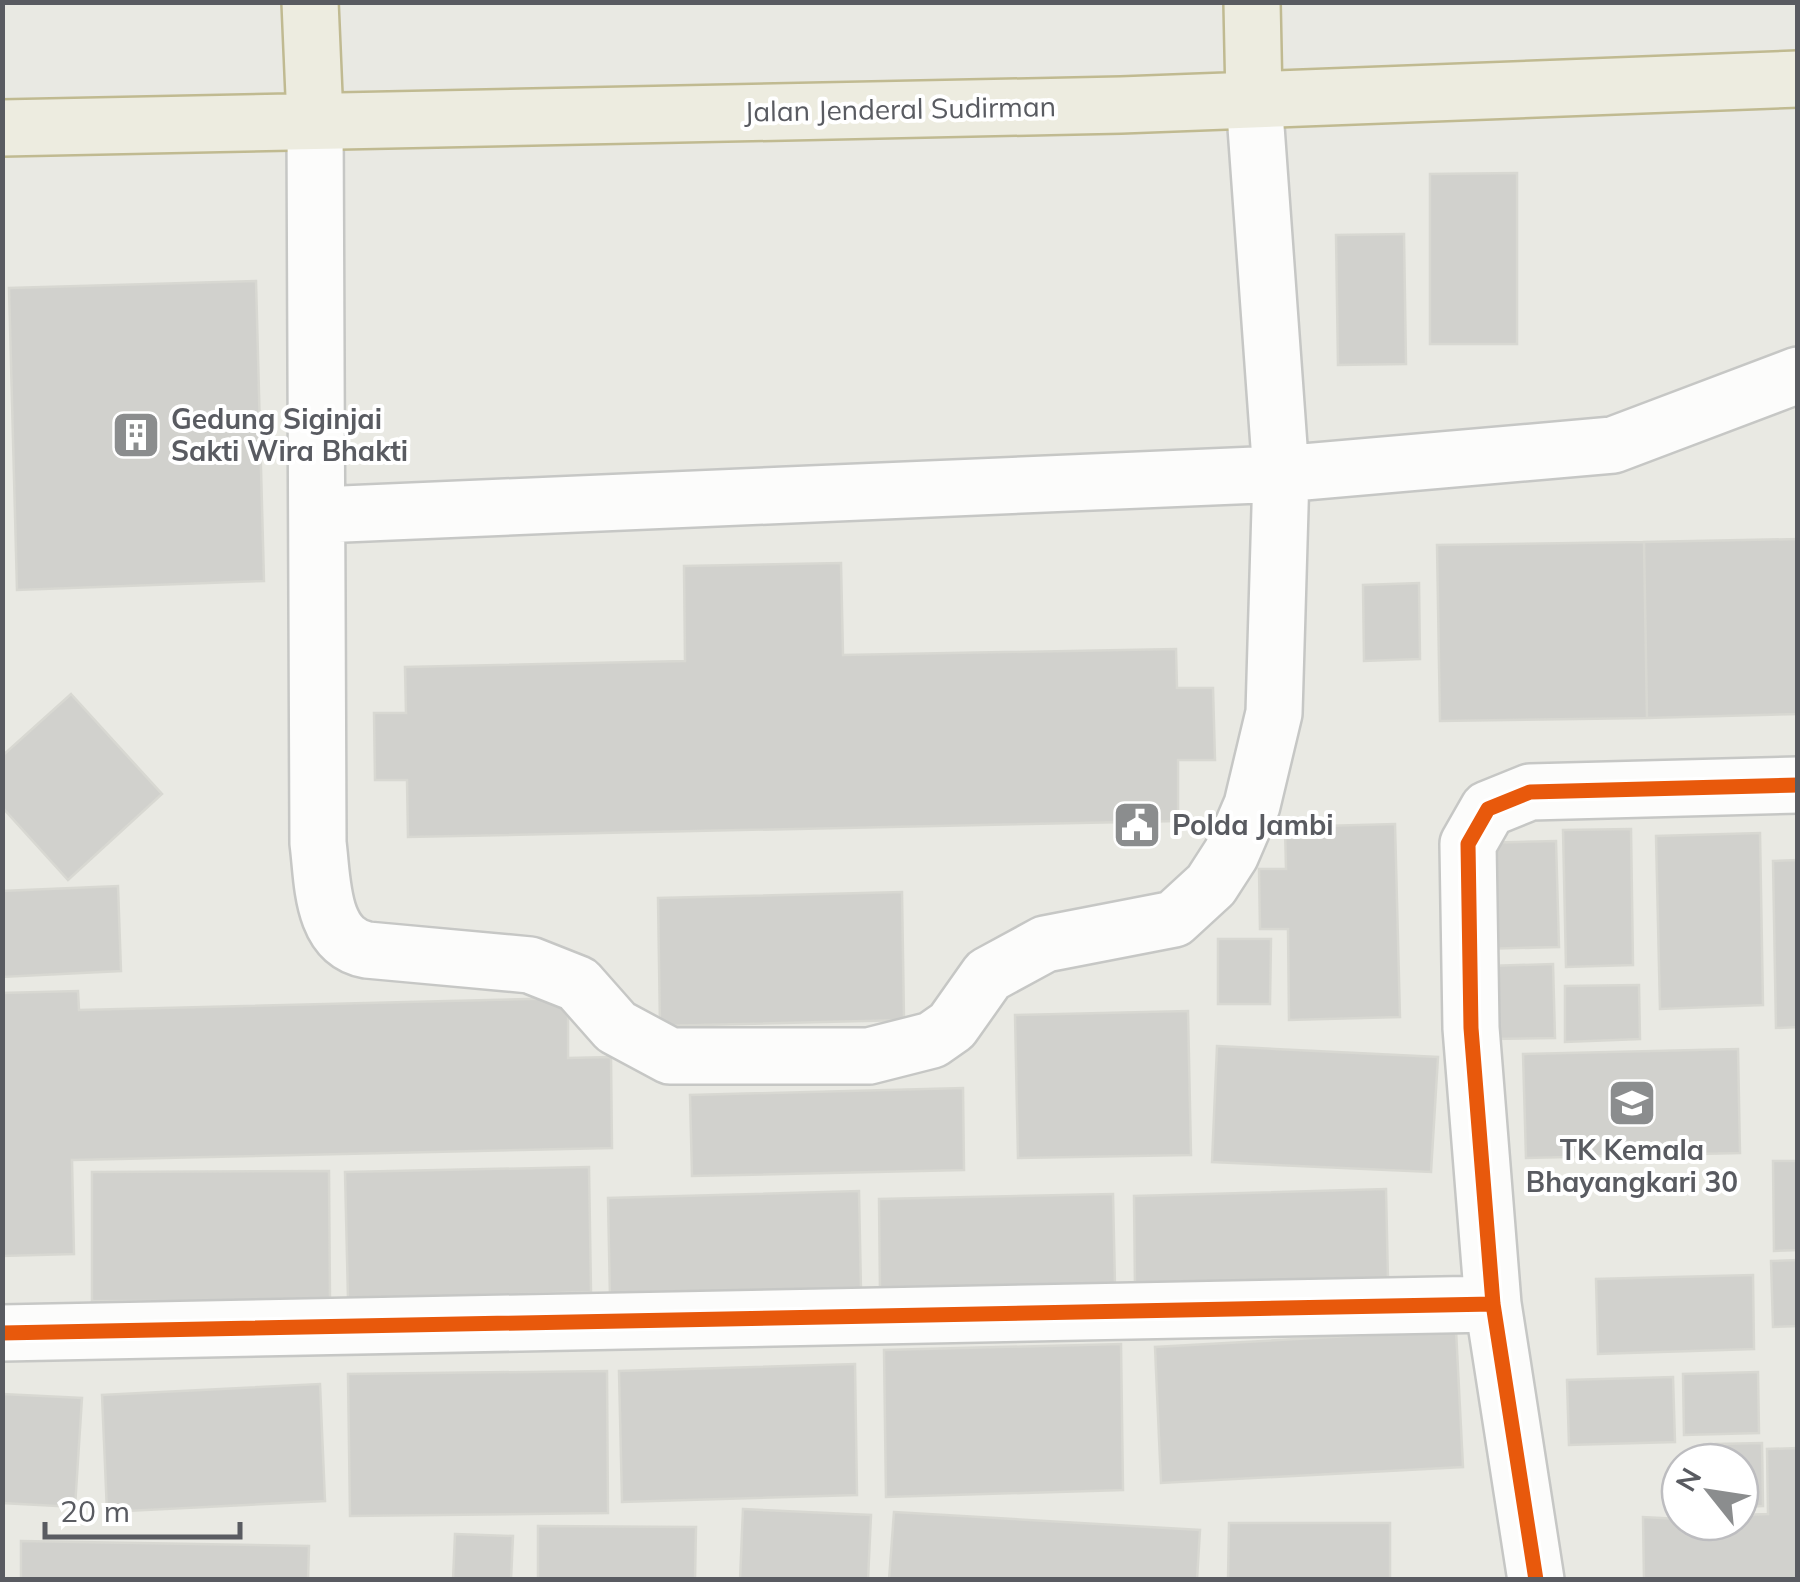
<svg xmlns="http://www.w3.org/2000/svg" width="1800" height="1582" font-family="Mulish,sans-serif">
	<style>
		.building { fill: #d1d1cd; stroke: #d8d8d2; stroke-width: 2.5 }
		.lines { fill: none; stroke-linecap: round; stroke-linejoin: round }
		.minor-casing { stroke: #c6c7c5; stroke-width: 60 }
		.highway-casing { stroke: #c0ba91; stroke-width: 60 }
		.minor { stroke: #fcfcfb; stroke-width: 55 }
		.highway { stroke: #edece0; stroke-width: 55 }
		.cycleway-casing { stroke: #fff; stroke-width: 21 }
		.cycleway { stroke: #e8590c; stroke-width: 15 }
		.labels { text-anchor: middle; stroke-width: 8; stroke-linejoin: round; paint-order: stroke }
		.street-label { font-size: 28px; fill: #595b61; stroke: #fff }
		.poi-label { font-size: 28px; font-weight: bold; fill: #595b61; stroke: #fff; text-anchor: start }
	</style>
	<rect width="100%" height="100%" fill="#e9e9e3"/>
	<path class="building" d="M1517 173V344H1430V174Z
		M1404 234 1406 364 1338 365 1336 235Z
		M256 281 264 581 17 590 9 288Z
		M1798 539V714L1647 718 1644 542Z
		M1644 542 1647 718 1440 721 1437 545Z
		M841 563 843 655 1176 649 1177 688H1213L1215 760H1178V821L408 837 407 780H375L374 713H406L405 667 685 661 684 566Z
		M1419 583 1420 659 1364 661 1363 585Z
		M71 694 162 794 68 880 2 807V756Z
		M1395 824 1400 1017 1289 1020 1288 929H1260L1259 869H1286L1285 827Z
		M1631 829 1633 965 1566 967 1563 830Z
		M1760 833 1763 1005 1660 1009 1656 836Z
		M1556 841 1559 947 1479 949 1477 843Z
		M1798 860V1027L1776 1028 1773 861Z
		M118 886 121 971 2 977V891Z
		M902 892 904 1020 660 1026 658 898Z
		M1218 939H1271L1270 1004H1218Z
		M1553 964 1555 1038 1489 1039 1488 966Z
		M1639 985 1640 1039 1565 1042V986Z
		M78 991 79 1010 568 998V1058L611 1057 612 1148 72 1160 74 1254 2 1256V993Z
		M1188 1011 1191 1155 1018 1158 1015 1015Z
		M1217 1046 1438 1057 1431 1172 1212 1162Z
		M1738 1049 1740 1153 1526 1158 1523 1054Z
		M963 1088 964 1170 692 1176 690 1095Z
		M1773 1161H1798V1250L1774 1251Z
		M589 1167 591 1292 348 1299 345 1172Z
		M329 1171 330 1301H92V1172Z
		M1386 1189 1388 1281 1135 1288 1134 1196Z
		M859 1191 861 1291 610 1298 608 1198Z
		M1113 1194 1115 1286 880 1292 879 1199Z
		M1798 1260V1326L1773 1327 1771 1261Z
		M1753 1275 1754 1349 1598 1354 1596 1279Z
		M1456 1330 1463 1467 1161 1483 1155 1347Z
		M1121 1344 1123 1490 886 1497 884 1350Z
		M855 1364 857 1495 622 1502 619 1371Z
		M607 1371 608 1513 350 1516 348 1374Z
		M1758 1372 1759 1433 1684 1435 1683 1374Z
		M1673 1377 1675 1442 1569 1445 1567 1380Z
		M320 1384 325 1501 107 1512 102 1395Z
		M2 1394 82 1398 75 1507 2 1503Z
		M1762 1443 1763 1506 1740 1507V1462H1717L1716 1444Z
		M1798 1448V1580H1644L1643 1517 1740 1522V1515L1768 1514 1767 1449Z
		M743 1509 871 1515 868 1580H740Z
		M894 1512 1200 1530 1197 1580H889Z
		M1229 1523H1390V1580H1228Z
		M538 1526 696 1527 695 1580H538Z
		M455 1534 513 1536 511 1580H453Z
		M21 1541 309 1546 308 1580H21Z"/>
	<g class="lines">
		<g class="minor-casing">
			<path id="minor" d="M315 119 318 843C323 880 320 941 367 950L530 965 578 984 616 1027 670 1056H869L932 1040 952 1026 988 975 1045 944 1174 919 1211 885 1231 854 1252 805 1274 713 1281 474 1254 99
				M320 515 1281 474 1613 445 1798 375
				M2 1333 1493 1304
				M1536 1580 1493 1304 1471 1028 1468 844 1488 809 1530 792 1798 785"/>
		</g>
		<g class="highway-casing">
			<path id="highway" d="M310 2 315 119
				M1252 2 1254 99
				M2 128 1121 105 1798 79"/>
		</g>
		<use href="#minor" class="minor"/>
		<use href="#highway" class="highway"/>
		<g class="cycleway-casing">
			<path id="cycleway" d="M2 1333 1493 1304
				M1536 1580 1493 1304 1471 1028 1468 844 1488 809 1530 792 1798 785"/>
		</g>
		<use href="#cycleway" class="cycleway"/>
	</g>
	<defs>
		<g id="building-square" transform="scale(2.5)"><rect x="-9" y="-9" width="18" height="18" rx="4" fill="#8b8d8e" stroke="#fff"/><path d="M-4-6H4V6H1V3H-1V6H-4ZM-2.5-4.3h1.7v1.8h-1.7ZM.8-4.3h1.7v1.8H.8ZM-2.5-1h1.7V.8h-1.7ZM.8-1h1.7V.8H.8Z" fill="#fff"/></g>
		<g id="civic-square" transform="scale(2.5)"><rect x="-9" y="-9" width="18" height="18" rx="4" fill="#8b8d8e" stroke="#fff"/><path d="M-.6-6.5H3V-4.5H.6V-3L4-1V1h2V6H-6V1h2V-1L-.6-3ZM-1.2 2.5V6h2.4V2.5Z" fill="#fff"/></g>
		<g id="school-square" transform="scale(2.5)"><rect x="-9" y="-9" width="18" height="18" rx="4" fill="#8b8d8e" stroke="#fff"/><path d="M0-5L7-2L0 1L-7-2ZM-4 1L0 2.5L4 1V4Q0 6-4 4Z" fill="#fff"/></g>
	</defs>
	<g fill-rule="evenodd">
		<use href="#building-square" x="136" y="435"/>
		<use href="#civic-square" x="1137" y="825"/>
		<use href="#school-square" x="1632" y="1103"/>
	</g>
	<g class="labels">
		<g class="street-label">
			<text transform="translate(900 109) rotate(-1)" y="10">Jalan Jenderal Sudirman</text>
		</g>
		<g class="poi-label">
			<text x="171" y="429">Gedung Siginjai<tspan x="171" dy="32">Sakti Wira Bhakti</tspan></text>
			<text x="1172" y="835">Polda Jambi</text>
			<text x="1632" y="1160" text-anchor="middle">TK Kemala<tspan x="1632" dy="32">Bhayangkari 30</tspan></text>
		</g>
	</g>
	<rect width="1800" height="1582" fill="none" stroke="#595b61" stroke-width="10"/>
	<g transform="translate(1710 1492) rotate(300)"><circle r="48" fill="#ffffff" stroke="#bdbdc0" stroke-width="2.5"/>
	<path d="M0-8L18 38L0 25L-18 38Z" fill="#8b8d8e"/>
	<text y="-15" font-size="28" font-weight="bold" text-anchor="middle" fill="#595b61">N</text>
	</g>
	<path d="M45 1522v15h195v-15" fill="none" stroke="#595b61" stroke-width="5"/>
	<text x="60" y="1522" font-size="30" fill="#595b61" stroke="#ffffff" stroke-width="8" paint-order="stroke">20 m</text>
</svg>
